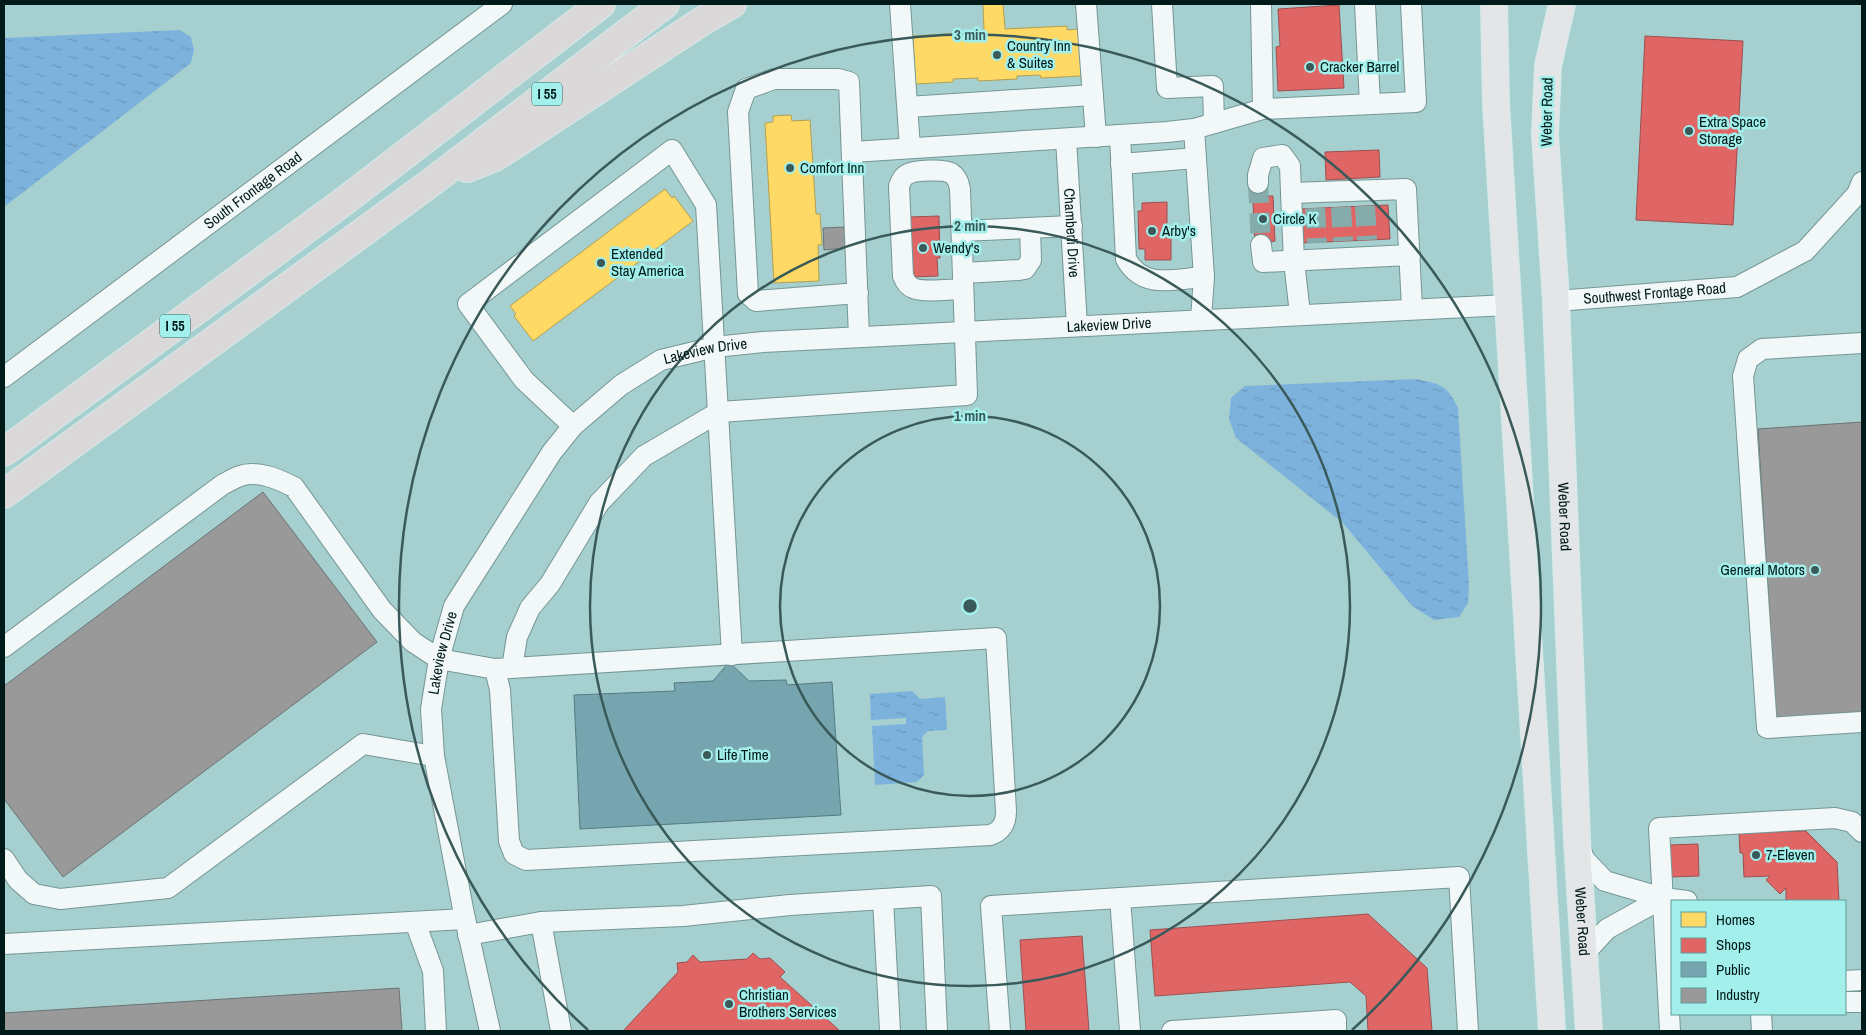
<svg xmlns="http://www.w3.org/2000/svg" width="1866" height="1035" font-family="'Archivo Narrow',sans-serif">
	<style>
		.water { fill: url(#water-ripples) }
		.homes { fill: #ffd966; stroke: #b2a04f }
		.shops { fill: #e06666; stroke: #9d4f4f }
		.public { fill: #76a5af; stroke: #537b82 }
		.industry { fill: #999; stroke: #6b7373 }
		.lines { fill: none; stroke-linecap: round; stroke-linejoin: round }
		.minor-tunnel { stroke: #85acab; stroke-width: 20; stroke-dasharray: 20 10; stroke-linecap: butt }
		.minor-casing { stroke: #749695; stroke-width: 22 }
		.major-casing { stroke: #d7eae9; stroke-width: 28 }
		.highway-casing { stroke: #d7eae9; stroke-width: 30 }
		.minor { stroke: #f2f8f8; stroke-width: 20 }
		.major { stroke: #e4e5e6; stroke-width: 25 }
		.highway { stroke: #dbd8d9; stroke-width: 28 }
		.ring { fill: none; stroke: #3a5a59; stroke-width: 2.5 }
		.poi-dot { fill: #3a5a59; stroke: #a2efeb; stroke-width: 2 }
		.labels { text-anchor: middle; stroke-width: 5; stroke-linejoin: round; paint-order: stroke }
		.shield { fill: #a2efeb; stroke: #315a58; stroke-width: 1 }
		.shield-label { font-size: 14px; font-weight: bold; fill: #001a19 }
		.poi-label { font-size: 15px; fill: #001a19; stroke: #a2efeb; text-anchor: start }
		.street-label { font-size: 15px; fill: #001a19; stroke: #a2efeb }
		.centre { fill: #3a5a59; stroke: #a2efeb; stroke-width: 2.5 }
		.ring-label { font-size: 15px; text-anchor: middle; font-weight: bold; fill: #3a5a59; stroke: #a2efeb; stroke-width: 5; stroke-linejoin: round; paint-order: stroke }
	</style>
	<defs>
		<pattern id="water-ripples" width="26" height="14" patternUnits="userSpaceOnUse" patternTransform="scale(1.25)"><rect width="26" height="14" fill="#7db2dd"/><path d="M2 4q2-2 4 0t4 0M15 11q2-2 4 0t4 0" fill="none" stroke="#6a98bd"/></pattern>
	</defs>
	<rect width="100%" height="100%" fill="#a6d0cf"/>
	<path class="water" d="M180 30 191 37 194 50 191 63 4 207V38Z
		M1416 379C1441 385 1446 383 1458 408L1469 585 1468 603 1459 617 1434 620 1412 606 1343 523 1236 438 1229 419 1231 398 1245 386Z
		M912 691 920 699 945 697 947 730 928 731 922 737 924 775 917 782 875 785 872 726 906 724V718L871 720 870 694Z"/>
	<path class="homes" d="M983 4H1003L1005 29 1067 26V30L1079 29 1081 76 1041 78 1040 75 1017 76V79L978 81V78L953 79V82L915 84 913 36 969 33V31L984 30Z
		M791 115 792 121 810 120 816 214H820L822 245H818L819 281 774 283 765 123 773 122V116Z
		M665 189 672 198 674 196 693 221 533 341 514 316 516 314 510 306Z"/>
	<path class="shops" d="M1339 5 1344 88 1278 91 1276 47 1280 46 1278 9Z
		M1645 36 1743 41 1733 225 1636 220Z
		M1379 150 1380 177 1326 180 1325 152Z
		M1252 183H1265L1266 196H1273L1275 241 1255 245Z
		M1167 202V225H1165L1166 237H1171V260H1145V249H1139L1138 211H1142V203Z
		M1388 205 1390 239 1301 243 1300 209Z
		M939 216 940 258H937L938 276 911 277 909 217Z
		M1806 831 1837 862 1839 901H1786V888L1780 894 1766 880 1770 876 1744 877 1743 853H1740L1739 833Z
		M1698 844 1699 876 1671 877 1670 845Z
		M1368 914 1427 968 1432 1031H1368L1366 996 1350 982 1155 996 1150 930Z
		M1082 936 1089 1031H1026L1020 940Z
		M753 953 760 959 770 958 785 972 780 977 840 1031H623L678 972 677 963 687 962 693 955 700 962 747 959Z"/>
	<path class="public" d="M729 662 749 681 786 680 787 685 832 682 841 815 580 829 574 695 675 691 674 683 713 681Z"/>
	<path class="industry" d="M844 227 846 248 824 250 823 228Z
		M1862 422V712L1776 718 1758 429Z
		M263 492 377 642 63 877 4 799V686Z
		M399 988 402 1031H4V1013Z"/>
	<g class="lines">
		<path class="minor-tunnel" d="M1258 183 1261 245
			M1365 206 1367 240
			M1341 207 1343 241
			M1315 208 1317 243"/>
		<g class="minor-casing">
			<g id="minor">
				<path d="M900 4 910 148"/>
				<path d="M1086 4 1096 137"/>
				<path d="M1162 4 1167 88 1213 86 1214 123"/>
				<path d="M1261 4 1263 109"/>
				<path d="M1365 4 1370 104"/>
				<path d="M908 107 1093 95"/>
				<path d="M1194 129 1204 277 1201 319"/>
				<path d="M1120 135 1126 259C1143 290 1174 279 1204 277"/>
				<path id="s1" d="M1066 139 1077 326"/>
				<path d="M852 152 1167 132 1194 129 1263 109 1416 102 1411 4"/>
				<path d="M1121 164 1196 158"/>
				<path d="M1258 183V175L1263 158 1282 155 1290 166 1291 193"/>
				<path d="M962 231 1072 226"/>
				<path d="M1261 245 1263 262 1410 255"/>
				<path d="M963 273 1019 270 1025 269 1031 260 1030 228"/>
				<path d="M858 293 756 301 748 294 738 112 746 89 774 79H838L849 82 859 337"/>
				<path id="s2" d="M1556 301 1737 287 1805 251 1857 194 1862 182"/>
				<path d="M1300 314 1294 261 1291 193 1406 189 1412 308"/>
				<path d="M1862 343 1762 349 1748 359 1743 376 1767 728 1862 722"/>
				<path id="s3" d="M4 377 502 4"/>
				<path d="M573 426 524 380 468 304 672 150 706 205 732 655"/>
				<path d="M4 647 222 485C228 482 234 478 240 476 258 470 278 479 294 487L382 610 413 642 439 659 495 669 996 638 1006 811C1006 823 1002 831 990 835L526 860 514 854 509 841 500 690 495 669"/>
				<path d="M512 668 517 637 530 608 550 584 599 503 644 456 719 412 967 395 960 189C959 182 957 177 951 173 944 169 915 170 908 174 903 176 901 181 899 186L903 276C905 281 908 286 913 288 924 293 951 289 963 289"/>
				<path d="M1579 844 1584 859 1605 881 1663 898 1687 901"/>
				<path d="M4 859 18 880 34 894 60 899 168 888 363 744 434 756"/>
				<path d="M1120 898 1130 1031"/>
				<path d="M883 899 890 1031"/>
				<path d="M415 922 433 971 436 1031"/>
				<path d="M541 922 683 916 790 905 931 896 937 1031"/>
				<path d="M468 935 541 922 561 1031"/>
				<path d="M4 944 465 919"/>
				<path d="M1584 954 1607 929 1663 898"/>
				<path d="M1845 981 1862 980"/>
				<path d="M1845 1002H1862"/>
				<path d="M1761 1014 1762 1031"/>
				<path id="s4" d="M490 1031 464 914 434 756 431 709 439 659 454 606 552 452 573 426 621 385 661 360 715 347 763 342 1508 305"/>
				<path d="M1000 1031 991 906 1459 877 1468 1031"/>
				<path d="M1172 1031 1336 1020V1031"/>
				<path d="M1670 1031 1659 828 1835 818 1852 822 1862 832"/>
			</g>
		</g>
		<g class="major-casing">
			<g id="major">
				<path d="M1494 4 1496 104 1552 1031"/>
				<path id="s5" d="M1562 4 1548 66 1545 134 1556 301 1577 840 1589 1031"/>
			</g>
		</g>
		<g class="highway-casing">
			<path id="highway" d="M467 168 495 157 704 20 732 4
				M4 452 347 199 601 4
				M4 494 429 184 665 4"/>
		</g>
		<use href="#minor" class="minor"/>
		<use href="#major" class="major"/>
		<use href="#highway" class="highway"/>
	</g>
	<g class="ring">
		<circle cx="970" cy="606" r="190"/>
		<circle cx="970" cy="606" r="380"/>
		<path d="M588 1030A571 571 0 1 1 1352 1030"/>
	</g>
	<g class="poi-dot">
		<circle cx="997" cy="55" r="5"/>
		<circle cx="1310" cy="67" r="5"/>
		<circle cx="1689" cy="131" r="5"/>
		<circle cx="790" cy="168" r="5"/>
		<circle cx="1263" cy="219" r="5"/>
		<circle cx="1152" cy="231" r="5"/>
		<circle cx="923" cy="248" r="5"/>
		<circle cx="601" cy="263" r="5"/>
		<circle cx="1815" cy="570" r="5"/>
		<circle cx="707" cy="755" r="5"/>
		<circle cx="1756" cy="855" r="5"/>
		<circle cx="729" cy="1004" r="5"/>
	</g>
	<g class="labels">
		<g class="shield">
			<rect x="532" y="82.5" width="30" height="23" rx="4"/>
			<rect x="160" y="314.5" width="30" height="23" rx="4"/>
		</g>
		<g class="shield-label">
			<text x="547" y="99">I 55</text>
			<text x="175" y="331">I 55</text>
		</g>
		<g class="poi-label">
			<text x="1007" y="51">Country Inn<tspan x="1007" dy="17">&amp; Suites</tspan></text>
			<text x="1320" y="72">Cracker Barrel</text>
			<text x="1699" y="127">Extra Space<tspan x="1699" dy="17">Storage</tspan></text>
			<text x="800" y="173">Comfort Inn</text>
			<text x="1273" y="224">Circle K</text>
			<text x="1162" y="236">Arby's</text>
			<text x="933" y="253">Wendy's</text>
			<text x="611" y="259">Extended<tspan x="611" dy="17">Stay America</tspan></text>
			<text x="1805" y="575" text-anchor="end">General Motors</text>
			<text x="717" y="760">Life Time</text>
			<text x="1766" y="860">7-Eleven</text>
			<text x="739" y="1000">Christian<tspan x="739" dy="17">Brothers Services</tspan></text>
		</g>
		<g class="street-label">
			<text transform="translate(1547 112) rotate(-89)" y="5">Weber Road</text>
			<text dy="5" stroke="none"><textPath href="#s3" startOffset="311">South Frontage Road</textPath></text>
			<text dy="5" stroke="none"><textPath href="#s1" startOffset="94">Chamberli Drive</textPath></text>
			<text dy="5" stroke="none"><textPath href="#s2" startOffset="99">Southwest Frontage Road</textPath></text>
			<text dy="5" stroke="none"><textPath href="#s4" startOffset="1210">Lakeview Drive</textPath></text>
			<text dy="5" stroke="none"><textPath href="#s4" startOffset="805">Lakeview Drive</textPath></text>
			<text dy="5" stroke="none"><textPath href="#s5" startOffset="515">Weber Road</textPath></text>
			<text dy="5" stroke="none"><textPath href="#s4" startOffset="385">Lakeview Drive</textPath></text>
			<text dy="5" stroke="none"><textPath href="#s5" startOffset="920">Weber Road</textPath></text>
		</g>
	</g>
	<circle cx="970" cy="606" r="8" class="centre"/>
	<g class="ring-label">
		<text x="970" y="40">3 min</text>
		<text x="970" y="231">2 min</text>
		<text x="970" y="421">1 min</text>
	</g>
	<rect width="1866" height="1035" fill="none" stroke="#001a19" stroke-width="10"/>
	<rect x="1671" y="900" width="175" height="115" fill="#a2efeb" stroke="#619a97"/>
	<rect x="1681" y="912" width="25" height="15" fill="#ffd966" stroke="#619a97"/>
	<text x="1716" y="925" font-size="15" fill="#001a19">Homes</text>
	<rect x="1681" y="938" width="25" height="15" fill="#e06666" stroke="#619a97"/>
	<text x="1716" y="950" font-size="15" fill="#001a19">Shops</text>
	<rect x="1681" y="962" width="25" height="15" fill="#76a5af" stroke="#619a97"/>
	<text x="1716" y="975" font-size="15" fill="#001a19">Public</text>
	<rect x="1681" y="988" width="25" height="15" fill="#999999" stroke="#619a97"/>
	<text x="1716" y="1000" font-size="15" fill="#001a19">Industry</text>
</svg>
